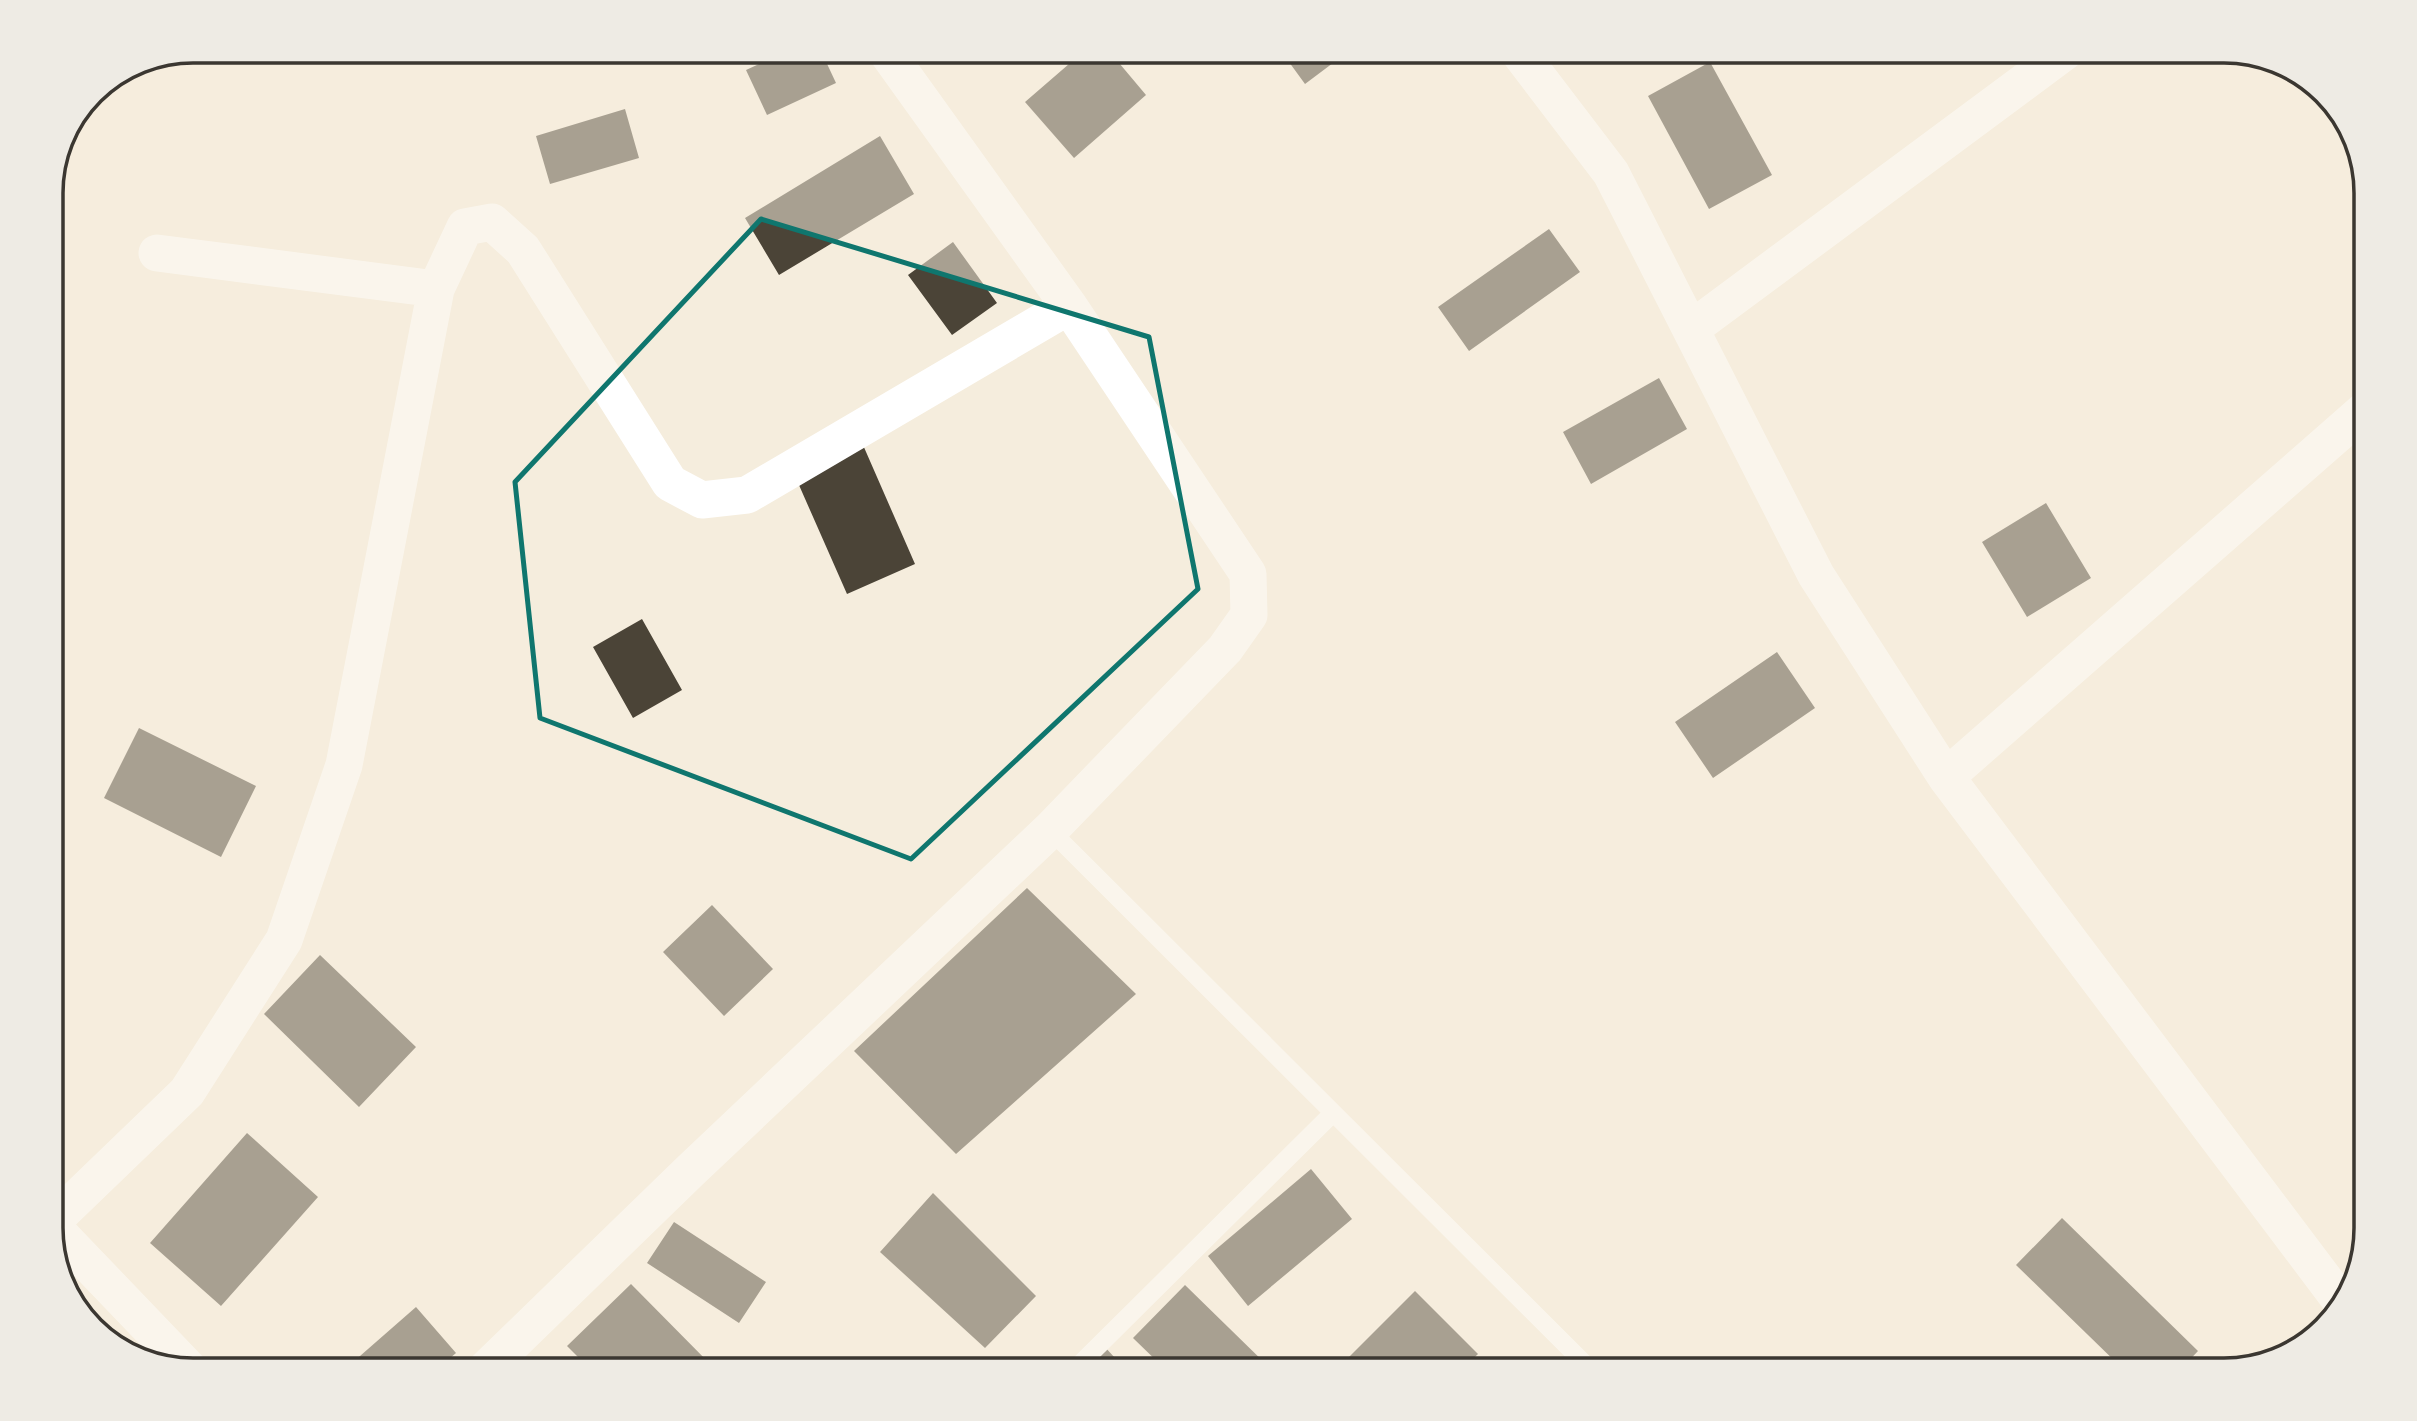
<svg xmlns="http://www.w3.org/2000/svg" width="2417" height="1421" font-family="Lato,sans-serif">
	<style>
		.building { fill: #4b4437 }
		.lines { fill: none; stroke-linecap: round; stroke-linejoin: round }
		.lane { stroke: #fff; stroke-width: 18 }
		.street { stroke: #fff; stroke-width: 37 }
		.marked { fill: none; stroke: #0f766e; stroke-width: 5; stroke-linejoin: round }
		.rim { fill: none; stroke: #3b3731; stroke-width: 3.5 }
	</style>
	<rect width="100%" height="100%" fill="#f5eddd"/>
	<path class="building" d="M787 51H821L836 83 767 115 746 70Z
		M1084 51H1109L1146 95 1074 158 1025 102Z
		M1281 51H1349L1305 84Z
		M1710 62 1772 175 1709 209 1648 96Z
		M625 109 639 158 550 184 536 136Z
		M880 136 914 194 779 275 745 218Z
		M1549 229 1580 272 1469 351 1438 307Z
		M953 242 997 303 952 335 908 275Z
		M1659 378 1687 429 1591 484 1563 432Z
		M863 445 915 564 847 594 795 476Z
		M2046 503 2091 578 2027 617 1982 542Z
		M642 619 682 690 633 718 593 647Z
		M1777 652 1815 708 1713 778 1675 722Z
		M139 728 256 786 221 857 104 798Z
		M1027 888 1136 994 956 1154 854 1051Z
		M712 905 773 969 724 1016 663 952Z
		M320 955 416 1047 359 1107 264 1014Z
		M247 1133 318 1197 221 1306 150 1243Z
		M1311 1169 1352 1219 1248 1306 1208 1256Z
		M933 1193 1036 1296 985 1348 880 1252Z
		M2062 1218 2198 1351 2180 1370H2124L2016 1265Z
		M674 1222 766 1282 739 1323 647 1263Z
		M631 1284 716 1370H591L567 1346Z
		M1185 1285 1272 1370H1166L1133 1338Z
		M1415 1291 1478 1354 1461 1370H1336Z
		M416 1307 456 1353 436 1370H344Z
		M1104 1346 1126 1370H1082Z"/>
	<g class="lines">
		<path class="lane" d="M1050 830 1591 1370
			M1074 1370 1333 1113"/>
		<path class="street" d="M1518 51 1611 173 1816 575 1946 777 2343 1304
			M157 253 436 289
			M1691 329 2066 51
			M1946 777 2366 409
			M51 1223 187 1092 284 940 344 765 436 289 465 227 492 222 523 250 670 483 702 500 747 495 1069 306
			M51 1225 190 1370
			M485 1370 690 1171 1050 830 1225 649 1249 615 1248 574 1069 306 886 51"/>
	</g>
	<path d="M0 0H2417V1421H0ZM761 219 1149 337 1198 589 911 859 540 718 515 482Z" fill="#f5eddd" fill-opacity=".55" fill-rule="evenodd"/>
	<path class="marked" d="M761 219 1149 337 1198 589 911 859 540 718 515 482Z"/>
	<path d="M0 0H2417V1421H0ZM193 63H2224A130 130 0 0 1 2354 193V1228A130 130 0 0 1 2224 1358H193A130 130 0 0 1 63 1228V193A130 130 0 0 1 193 63Z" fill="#eeebe4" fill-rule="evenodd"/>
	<path class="rim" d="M193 63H2224A130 130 0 0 1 2354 193V1228A130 130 0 0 1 2224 1358H193A130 130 0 0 1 63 1228V193A130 130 0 0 1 193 63Z"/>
</svg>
